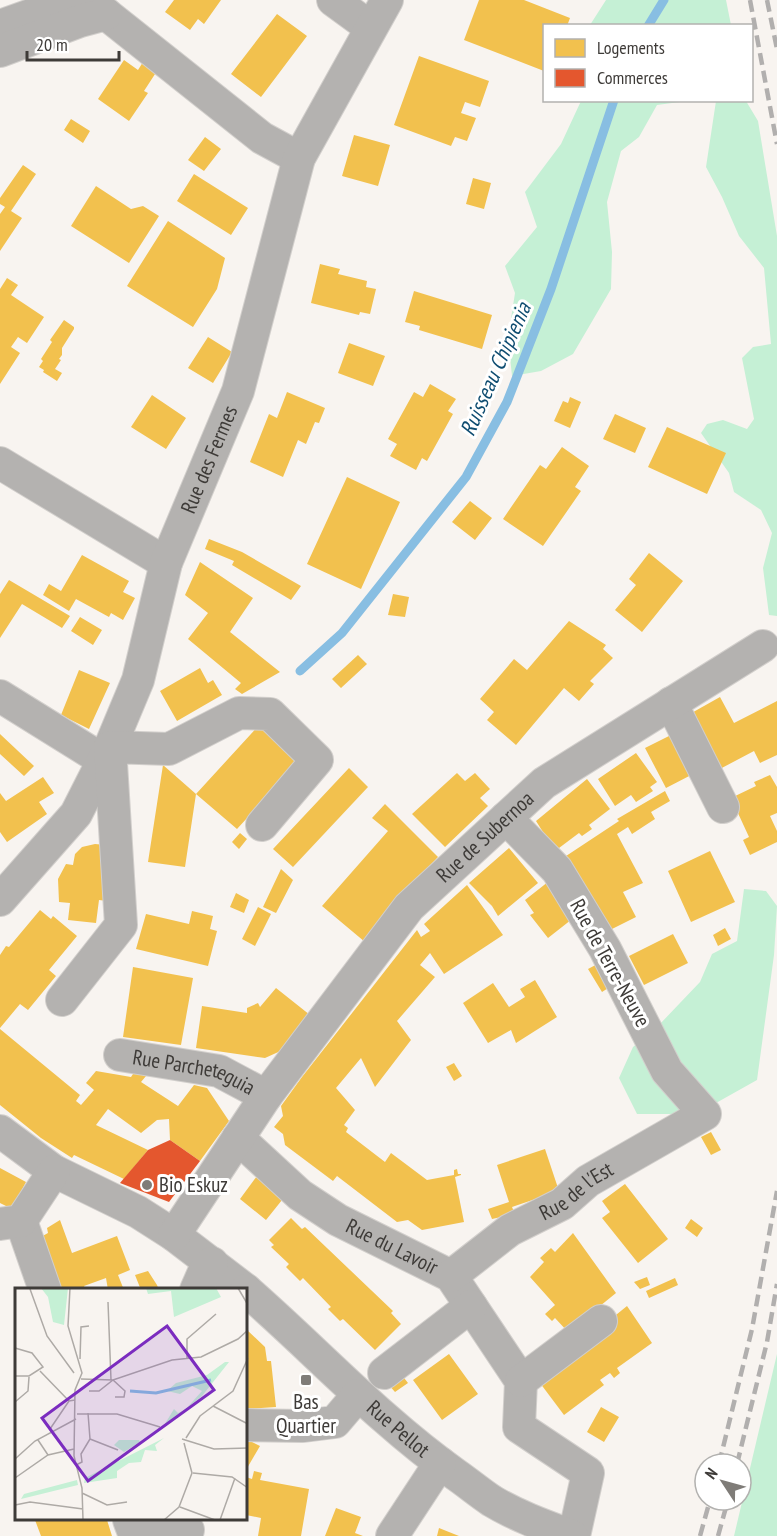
<svg xmlns="http://www.w3.org/2000/svg" width="777" height="1536" font-family="'PT Sans Narrow',sans-serif">
	<style>
		.green { fill: #c5f0d5 }
		.homes { fill: #f2c14e }
		.shops { fill: #e4572e }
		.lines { fill: none; stroke-linecap: round; stroke-linejoin: round }
		.stream { stroke: #88bee2; stroke-width: 9 }
		.minor-casing { stroke: #d2cfcc; stroke-width: 34 }
		.minor { stroke: #b4b2b0; stroke-width: 32 }
		.rail { stroke: #b1afae; stroke-width: 4.5; stroke-dasharray: 12 6; stroke-linecap: butt }
		.poi-dot { fill: #7f7c78; stroke: #fff; stroke-width: 2 }
		.labels { text-anchor: middle; stroke-width: 6; stroke-linejoin: round; paint-order: stroke }
		.street-label { font-size: 21px; fill: #3e3b38; stroke: #fff }
		.poi-label { font-size: 21px; fill: #3e3b38; stroke: #fff; text-anchor: start }
		.water-label { font-size: 22px; font-style: italic; fill: #0f4d71; stroke: #fff }
		.inset-river { fill: none; stroke: #88bee2; stroke-width: 3 }
		.inset-road { fill: none; stroke: #aeaaa6; stroke-width: 1.5 }
		.view { fill: #7b2cbf; fill-opacity: 0.15; stroke: #7b2cbf; stroke-width: 3 }
		.inset-edge { fill: none; stroke: #3e3b38; stroke-width: 3 }
	</style>
	<rect width="100%" height="100%" fill="#f8f4f0"/>
	<path class="green" d="M606 0H726L731 25H590Z
		M581 101H687L657 105 639 137 621 151 607 202 612 252 611 289 573 354 541 371 512 376 508 338 515 293 505 266 537 227 525 192 561 144Z
		M716 101H746L758 121 777 236V616L769 615 763 568 772 533 761 510 734 492 729 473 701 433 707 424 723 420 747 429 754 419 742 358 753 347 771 344 764 268 739 236 722 197 706 167Z
		M744 889 766 891 777 906 774 955 757 1080 716 1103 672 1114H637L619 1078 633 1047 659 1025 700 982 712 954 737 941Z
		M777 1354V1536H734Z"/>
	<path class="homes" d="M174 0H221L204 24 198 19 190 30 165 12Z
		M479 0H524L570 18 567 26H544V71L464 40Z
		M277 14 307 36 261 97 231 74Z
		M419 56 489 81 480 107 465 102 461 113 476 118 467 141 455 137 451 146 394 125Z
		M124 60 138 70 143 62 157 71 144 91 148 93 129 121 98 99Z
		M71 119 90 131 83 143 64 130Z
		M354 135 390 145 378 186 342 176Z
		M205 137 221 149 204 171 188 160Z
		M23 165 36 174 11 211 22 218 0 251V214L5 207 0 204V198Z
		M194 174 248 208 231 235 177 201Z
		M473 178 491 183 484 209 466 204Z
		M96 186 131 209 143 206 159 216 129 263 71 226Z
		M168 221 225 258 217 289 193 327 127 286Z
		M320 264 340 269 338 274 367 281 366 287 376 289 370 314 360 312 359 315 311 303Z
		M7 278 18 285 11 295 44 317 27 343 18 337 11 347 20 353 0 384V289Z
		M414 291 492 315 482 349 419 330 420 326 405 322Z
		M64 320 74 327V329L62 348V355L59 359 61 360 55 369 62 373 57 381 43 372 44 370 39 367 43 361 41 359 52 342 50 340Z
		M208 337 232 352 213 383 188 368Z
		M349 343 385 356 373 386 338 373Z
		M430 384 456 399 448 411 453 414 427 461 422 458 416 470 390 456 397 444 388 439 414 392 423 397Z
		M287 392 325 408 319 423 315 422 306 444 298 440 283 477 250 462 269 414 277 418Z
		M152 395 186 418 166 449 131 427Z
		M570 397 581 402 570 428 554 421 563 401 568 403Z
		M615 414 646 428 635 453 603 439Z
		M667 427 726 453 707 494 648 467Z
		M562 447 589 466 575 487 581 491 543 546 503 519 540 465 546 469Z
		M347 477 400 502 361 589 307 564Z
		M470 501 492 518 475 540 452 522Z
		M209 539 242 552 301 586 291 600 232 565 234 561 205 549Z
		M649 553 683 581 642 632 615 610 636 585 629 579Z
		M82 555 129 581 123 592 135 598 123 620 111 613 109 617 76 599 69 611 43 595 49 584 61 591Z
		M200 562 253 598 230 632 280 672 242 694 235 689 241 683 188 639 208 613 185 595Z
		M9 580 70 616 62 628 22 604 0 638V594Z
		M393 594 409 597 405 617 388 615Z
		M80 617 102 630 93 645 71 631Z
		M569 621 606 645 603 649 613 658 590 681 594 684 579 701 564 688 516 745 487 720 494 712 480 699 514 659 527 670Z
		M358 655 367 664 341 688 332 679Z
		M200 668 208 683 213 680 222 695 177 721 160 691Z
		M79 670 110 683 89 729 61 715Z
		M720 697 734 723 777 701V755L760 763 754 751 718 770 688 715Z
		M261 723 300 760 237 829 196 794Z
		M675 733 695 773 666 788 645 748Z
		M0 734 34 766 24 776 0 754Z
		M636 753 657 782 650 787 653 791 636 802 631 795 615 806 598 779Z
		M163 765 196 794 185 867 148 862Z
		M349 768 368 787 293 867 273 849Z
		M457 773 465 781 475 773 490 789 480 798 488 806 445 847 412 814Z
		M770 775 777 787V813L770 816 777 831V842L750 855 743 840 749 837 731 798 756 786 754 782Z
		M43 777 54 793 39 802 47 814 7 842 0 832V793L6 801Z
		M587 779 610 809 589 825 592 829 582 836 579 833 555 851 536 821Z
		M665 791 670 801 651 812 655 819 632 834 628 827 617 834 643 883 623 892 636 917 604 933 560 860 619 821 617 819Z
		M385 804 438 857 389 910 365 942 322 906 388 831 372 818Z
		M240 833 247 839 239 849 232 842Z
		M95 844 106 845 102 876 111 877 107 901 99 900 96 923 68 920 70 903 59 902 58 879 66 864 73 865 75 854 82 847Z
		M509 848 538 883 498 916 492 906 469 883Z
		M710 851 735 902 691 922 668 871Z
		M281 869 293 880 276 913 263 907Z
		M553 878 576 916 548 938 530 915 534 913 525 900Z
		M467 885 503 935 444 974 430 953 420 965 435 977 397 1021 411 1040 375 1087 361 1058 336 1088 355 1110 344 1125 348 1128 346 1132 385 1162 391 1153 427 1180 454 1175V1170L457 1169 458 1174H461V1175L455 1177 464 1222 422 1230 408 1220 397 1222 337 1176 333 1181 285 1145 283 1134 274 1127 283 1116 281 1106 302 1077 417 930 421 937 430 931 424 924Z
		M236 893 249 900 244 913 230 907Z
		M258 907 271 914 255 946 242 939Z
		M40 910 51 919 53 916 77 936 49 970 56 976 28 1010 20 1004 0 1028V955L6 946 9 947Z
		M192 911 213 916 210 929 217 931 208 966 136 949 146 914 189 924Z
		M725 928 731 939 718 946 713 935Z
		M673 934 688 963 644 985 629 956Z
		M603 961 616 983 602 992 588 969Z
		M133 967 193 978 181 1045 123 1037Z
		M535 980 557 1017 516 1043 511 1030 488 1043 463 1003 493 983 509 1007 525 997 520 989Z
		M276 988 310 1015 285 1049 265 1058 196 1048 202 1006 247 1013V1008L258 1003 260 1007Z
		M0 1029 80 1095 76 1101 81 1105 94 1090 86 1083 96 1071 131 1077 135 1071 146 1076 141 1082 178 1106 194 1085 207 1088 229 1121 200 1161 170 1140 169 1119 157 1120 141 1133 108 1109 96 1125 148 1150 124 1179 74 1155 72 1158 41 1138 0 1105Z
		M454 1063 462 1076 454 1081 446 1067Z
		M711 1132 721 1150 711 1155 701 1137Z
		M545 1149 559 1191 512 1207 515 1214 492 1219 488 1209 509 1202 497 1165Z
		M0 1168 26 1182 12 1209 0 1203Z
		M257 1176 281 1198 282 1200 266 1220 240 1199Z
		M625 1184 668 1239 638 1263 602 1218 610 1212 602 1201Z
		M291 1218 302 1229 305 1227 393 1311 391 1313 401 1324 375 1350 343 1319 340 1321 328 1309 331 1307 303 1278 300 1281 286 1267 289 1264 271 1247 274 1245 269 1240Z
		M691 1219 703 1228 697 1237 685 1228Z
		M60 1220 72 1253 117 1236 130 1270 118 1275 124 1290H108L106 1278 84 1286 86 1290H59L39 1238 48 1233 47 1228Z
		M573 1233 616 1293 568 1332 555 1318 552 1321 545 1314 555 1305 530 1277 544 1262 540 1258 551 1248 555 1252Z
		M148 1271 157 1285 159 1290H141L135 1275Z
		M647 1277 650 1285 640 1289 634 1282Z
		M675 1278 678 1285 649 1298 646 1291Z
		M627 1306 652 1343 617 1368 620 1373 614 1378 610 1373 600 1380 604 1385 564 1415 540 1383 616 1326 611 1319Z
		M246 1329 265 1347 267 1361H271L276 1407 246 1409Z
		M449 1354 478 1394 442 1420 413 1380Z
		M401 1374 408 1383 395 1392 388 1384Z
		M601 1407 619 1417 604 1442 587 1432Z
		M246 1439 260 1446 246 1470Z
		M254 1471 262 1473 260 1480 309 1489 301 1536H258L261 1518 246 1515V1477L252 1479Z
		M336 1508 361 1517 355 1533 363 1536H325Z
		M35 1520H107L112 1536H41Z
		M439 1528 459 1536H437Z"/>
	<path class="shops" d="M170 1140 200 1161 169 1202 120 1183 148 1150Z"/>
	<g class="lines">
		<path class="stream" d="M648 26 664 0
			M300 671 342 633 466 477 507 402 551 289 614 100"/>
		<g class="minor-casing">
			<g id="minor">
				<path d="M82 0 106 14 262 138 299 158"/>
				<path d="M333 0 370 27"/>
				<path d="M0 26 70 1"/>
				<path d="M0 51 80 21 106 14"/>
				<path d="M0 463 166 563"/>
				<path d="M0 696 103 760"/>
				<path d="M671 703 723 807"/>
				<path id="s1" d="M0 900 76 814 110 747 138 680 166 563 238 391 299 158 387 0"/>
				<path d="M62 1000 121 925 110 747 169 749 239 713 270 714 317 760 262 825"/>
				<path id="s2" d="M120 1055 219 1071 266 1096"/>
				<path d="M0 1131 54 1171 138 1212 174 1235 246 1290"/>
				<path id="s3" d="M238 1138 300 1195 338 1220 451 1276 521 1381 519 1427 588 1473 574 1536"/>
				<path d="M21 1221 45 1290"/>
				<path d="M0 1224 21 1221 54 1171"/>
				<path id="s4" d="M174 1235 266 1096 409 907 544 783 763 646"/>
				<path id="s5" d="M451 1276 510 1230 562 1204 588 1181 705 1114 667 1071 605 949 557 870 506 818"/>
				<path d="M196 1290 203 1274 212 1263"/>
				<path id="s6" d="M246 1290C316 1351 379 1420 455 1474 468 1483 480 1493 492 1501 517 1516 545 1526 572 1536"/>
				<path d="M384 1373 471 1306"/>
				<path d="M521 1381 601 1321"/>
				<path d="M246 1425 303 1426 335 1422 358 1395"/>
				<path d="M129 1520 135 1536 188 1530"/>
				<path d="M392 1536 440 1463"/>
			</g>
		</g>
		<use href="#minor" class="minor"/>
		<path class="rail" d="M750 0 777 144
			M767 0 777 49
			M719 1464 752 1329 777 1191
			M737 1464 767 1342 777 1284
			M700 1536 710 1500
			M718 1536 728 1500"/>
	</g>
	<g class="poi-dot">
		<circle cx="147" cy="1185" r="6"/>
		<rect x="300" y="1374" width="12" height="12" rx="3"/>
	</g>
	<g class="labels">
		<g class="street-label">
			<text dy="7" stroke="none"><textPath href="#s1" startOffset="495">Rue des Fermes</textPath></text>
			<text dy="7" stroke="none"><textPath href="#s4" startOffset="507">Rue de Subernoa</textPath></text>
			<text transform="translate(610 963) rotate(61)" y="7">Rue de Terre-Neuve</text>
			<text dy="7" stroke="none"><textPath href="#s2" startOffset="76">Rue Parcheteguia</textPath></text>
			<text dy="7" stroke="none"><textPath href="#s5" startOffset="152">Rue de l'Est</textPath></text>
			<text dy="7" stroke="none"><textPath href="#s3" startOffset="190">Rue du Lavoir</textPath></text>
			<text dy="7" stroke="none"><textPath href="#s6" startOffset="206">Rue Pellot</textPath></text>
		</g>
		<g class="poi-label">
			<text x="159" y="1192">Bio Eskuz</text>
			<text x="306" y="1409" text-anchor="middle">Bas<tspan x="306" dy="24">Quartier</tspan></text>
		</g>
		<g class="water-label">
			<text transform="translate(495 369) rotate(-66)" y="8">Ruisseau Chipienia</text>
		</g>
	</g>
	<g transform="translate(15 1288)">
		<rect width="232" height="232" fill="#f8f4f0"/>
		<path d="M26 0H53L49 37 38 34 33 9ZM131 0H201L206 9 159 29 156 3 133 6ZM210 74H214L187 108 148 139 159 121 163 125 170 122 187 103 177 98 165 106 152 103 161 95 192 87ZM149 150 140 157 142 163 130 162 126 174 114 175 102 183V190L69 195 70 190ZM104 152H124L125 154 109 164 99 157ZM62 192 63 197 6 211 9 206Z" fill="#c5f0d5"/>
		<path class="inset-river" d="M115 103 141 105 196 92"/>
		<path class="inset-road" d="M55 0 53 38 67 85 60 102 59 168 67 200 68 232M223 0 233 17M15 1 32 48 59 85M93 14 96 92M0 60 17 65 28 79 14 88H0M172 70V51L201 26M65 71 66 39 74 38M25 83 54 113 60 112M66 91 98 92 157 72 186 69 223 51 233 42M74 103H84L98 92 110 103 109 109H100M0 114 13 103 14 89M198 118 233 136M62 126H102L145 139M38 145 35 141 54 113M171 150 185 128 218 103 233 70M75 151 103 162M167 151 199 161 233 160M23 152 33 167M0 171 20 153 61 131M61 177 67 174 66 166 75 151 73 125M178 185 217 189 233 200M0 190 33 167 59 161M67 205 92 217 112 214M0 217 15 214 68 221M165 219 200 232M149 232 164 219 177 185 169 155M205 232 220 190"/>
		<path class="view" d="M152 38 199 102 73 193 27 130Z"/>
		<rect width="232" height="232" class="inset-edge"/>
	</g>
	<rect x="543" y="24" width="210" height="78" fill="#ffffff" stroke="#b2b1af" stroke-width="1.5"/>
	<rect x="555" y="39" width="30" height="18" fill="#f2c14e" stroke="#b2b1af" stroke-width="1.5"/>
	<text x="597" y="54" font-size="18" fill="#3e3b38">Logements</text>
	<rect x="555" y="69" width="30" height="18" fill="#e4572e" stroke="#b2b1af" stroke-width="1.5"/>
	<text x="597" y="84" font-size="18" fill="#3e3b38">Commerces</text>
	<g transform="translate(723 1482) rotate(306)"><circle r="28" fill="#ffffff" stroke="#b2b1af" stroke-width="1.5"/>
	<path d="M0-4.5L10 22L0 15L-10 22Z" fill="#7f7c78"/>
	<text y="-9" font-size="16" font-weight="bold" text-anchor="middle" fill="#3e3b38">N</text>
	</g>
	<path d="M27 51v9h92v-9" fill="none" stroke="#3e3b38" stroke-width="3"/>
	<text x="36" y="51" font-size="18" fill="#3e3b38" stroke="#ffffff" stroke-width="4.5" paint-order="stroke">20 m</text>
</svg>
